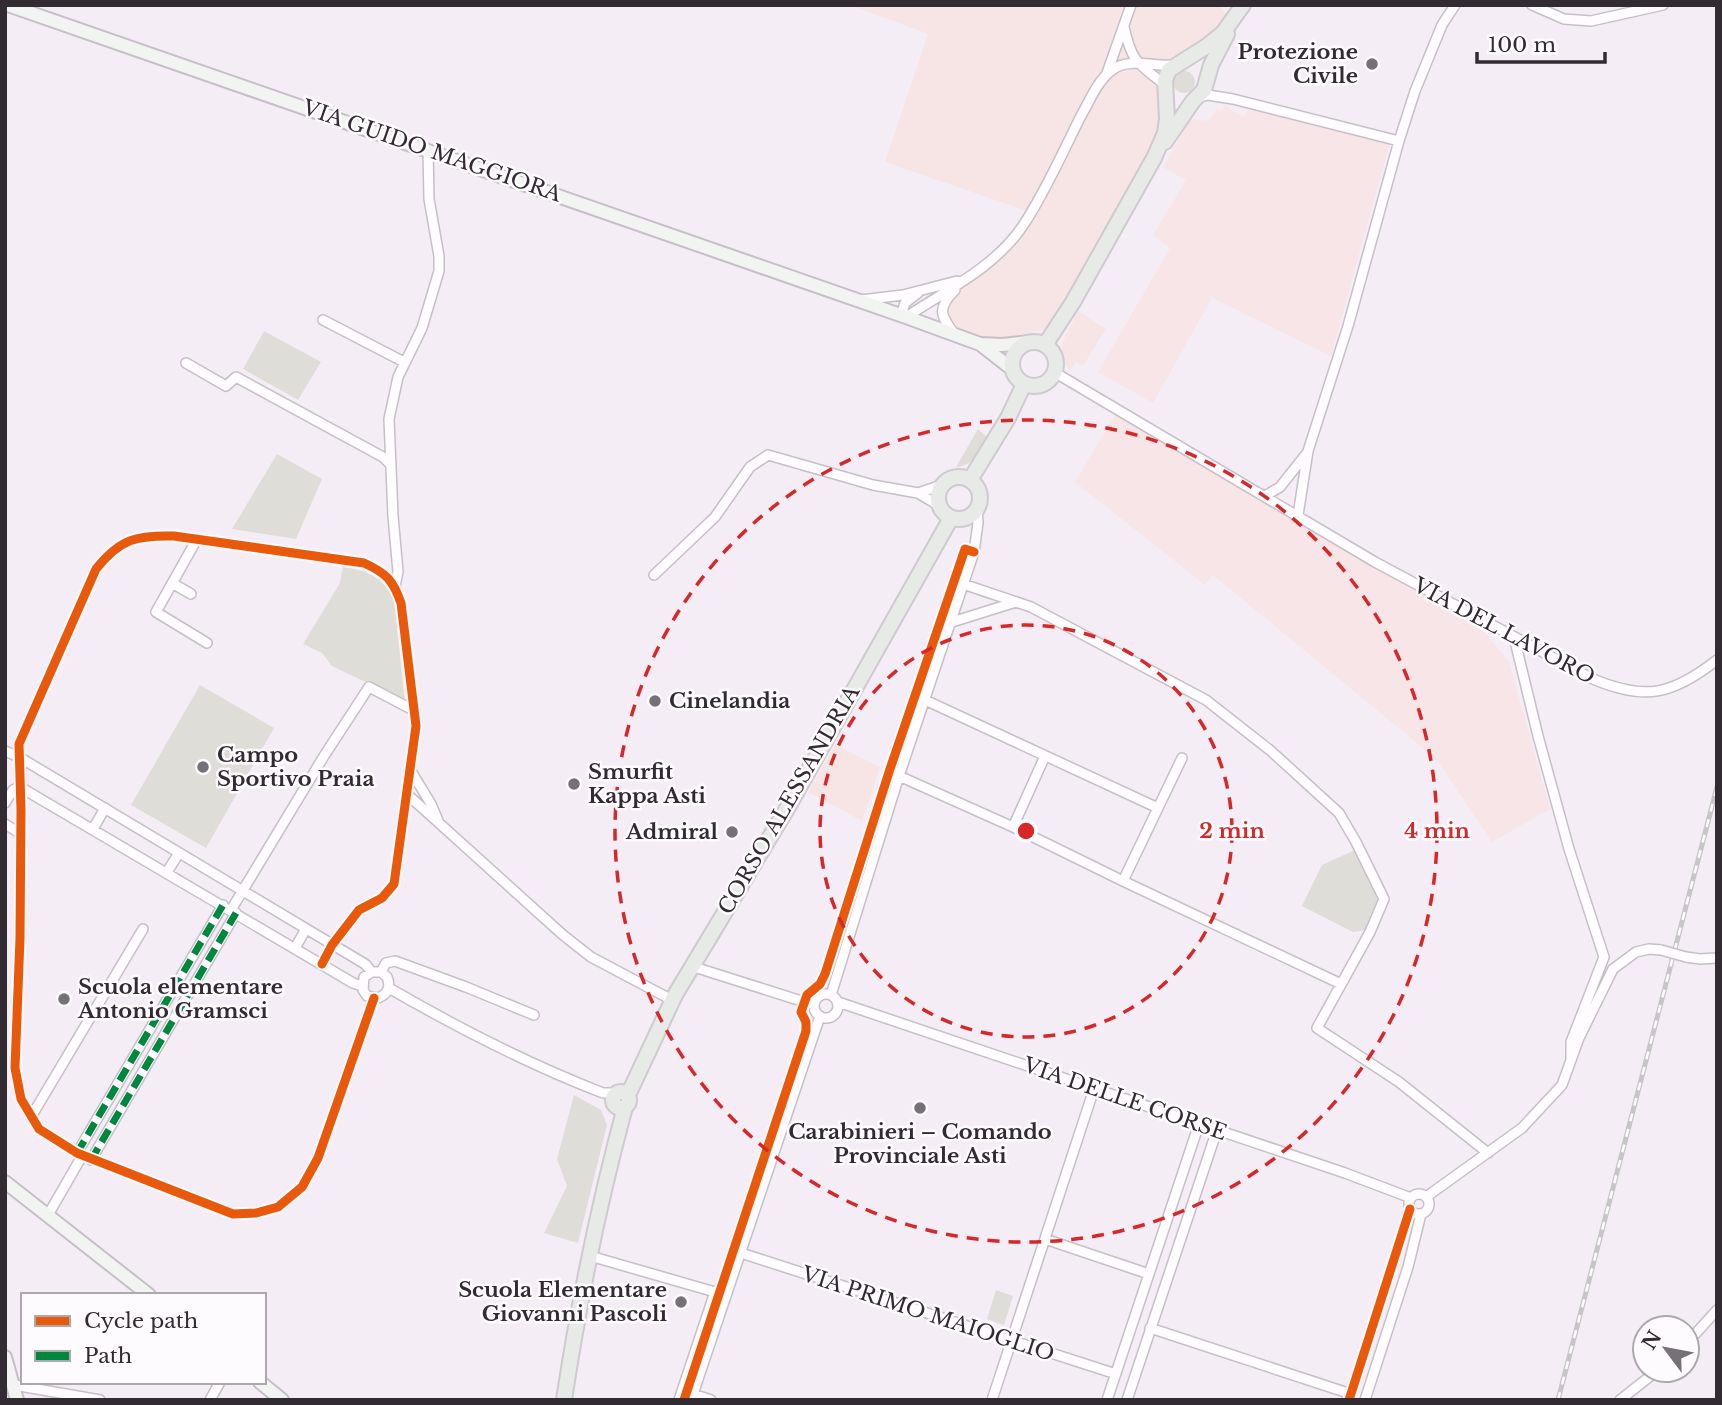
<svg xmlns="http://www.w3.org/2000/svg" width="1722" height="1405" font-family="'Libre Baskerville',serif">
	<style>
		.commercial { fill: #f7e5e6 }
		.industrial { fill: #f7e5e7 }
		.green { fill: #dfddd7 }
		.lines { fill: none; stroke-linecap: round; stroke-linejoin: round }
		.street-casing { stroke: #c6bfc7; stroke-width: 12 }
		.secondary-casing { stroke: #c6bfc7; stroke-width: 16 }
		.primary-casing { stroke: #cecacf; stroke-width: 18 }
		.street { stroke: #fefcfe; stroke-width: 9 }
		.secondary { stroke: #f2f4f2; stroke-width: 12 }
		.primary { stroke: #e7eae7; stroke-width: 14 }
		.rail-casing { stroke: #c7c5c7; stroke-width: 5 }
		.rail { stroke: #fefbfe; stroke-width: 2.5; stroke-dasharray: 8; stroke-linecap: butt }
		.street-bridge-casing { stroke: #c6bfc7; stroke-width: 12; stroke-linecap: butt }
		.street-bridge { stroke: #fefcfe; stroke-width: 9 }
		.quiet { stroke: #00873e; stroke-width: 7; stroke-dasharray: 14 7; stroke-linecap: butt }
		.cycleway-casing { stroke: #fefbfe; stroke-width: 13 }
		.cycleway { stroke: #e8590c; stroke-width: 9 }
		.ring { fill: none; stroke: #d62828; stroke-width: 3.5; stroke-dasharray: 12 9 }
		.poi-dot { fill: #767077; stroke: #fefbfe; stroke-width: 2.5 }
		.labels { text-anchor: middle; stroke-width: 5; stroke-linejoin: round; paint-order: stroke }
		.poi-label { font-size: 21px; font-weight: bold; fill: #322c32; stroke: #fefbfe; text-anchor: start }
		.street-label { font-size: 21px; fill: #322c32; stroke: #fefbfe }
		.centre { fill: #d62828; stroke: #fefbfe; stroke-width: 3.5 }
		.ring-label { font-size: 21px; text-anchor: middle; font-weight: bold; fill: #d62828; stroke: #fefbfe; stroke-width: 5; stroke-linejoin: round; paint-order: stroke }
	</style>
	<rect width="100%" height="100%" fill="#f5edf6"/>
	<path class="commercial" d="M850 5H1219L1227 15 1216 35 1196 49 1173 56 1164 63 1156 83 1162 100V134L1056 319 1044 330 1027 333 1015 340 989 342 956 329 948 322 945 313 949 300 1008 251 1026 230 1035 214 885 162 928 34Z
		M1078 311 1106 329 1083 366 1076 362 1070 372 1063 358 1062 343Z
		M835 745 880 767 862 821 808 792Z"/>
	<path class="industrial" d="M1225 106 1244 117 1249 108 1390 143 1331 356 1212 298 1153 403 1098 372 1170 248 1153 235 1186 180 1163 167 1191 119 1209 121 1217 109 1222 111Z
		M1115 415 1483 630 1509 662 1550 809 1492 842 1439 763 1418 744 1213 575 1205 585 1075 482Z"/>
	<path class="green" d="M1173 82a11 11 0 1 1 22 0a11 11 0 1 1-22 0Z
		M264 331 321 362 298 400 243 369Z
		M978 429 987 437C980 451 974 466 956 467Z
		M277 454 322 479 296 539 232 529Z
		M343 567C368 571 382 576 394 600L405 701 332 666 322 653 303 644 340 583Z
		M200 685 274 728 206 848 131 805Z
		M1355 850 1379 903 1366 930 1353 932 1302 906 1322 865Z
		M574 1095 601 1110 607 1125 578 1243 544 1233 567 1186 557 1159Z
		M996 1290 1013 1296 1004 1325 987 1319Z"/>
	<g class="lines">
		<g class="street-casing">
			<path id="street" d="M1532 5 1564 19 1591 21 1663 5
				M1124 27C1132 63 1138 63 1165 85
				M1107 73 1131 5
				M1200 97 1208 95 1233 99 1399 141
				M955 290C936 309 941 316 955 335
				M861 300 903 295 957 281
				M901 315 905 303 918 293
				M906 317C947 290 997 266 1024 224 1046 191 1064 149 1082 114 1090 100 1098 80 1112 70 1128 57 1154 67 1174 65
				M323 320 404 362
				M186 363 226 386 236 377 383 457 391 465
				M1054 372 1375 562 1593 679C1645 701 1672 695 1717 660
				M918 493 942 485
				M1265 496 1280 487 1307 453
				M1298 515 1308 451 1348 326 1399 141 1415 91 1442 25 1455 5
				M197 539 156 612 207 643
				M654 575 715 517 750 467 768 455 873 485 918 493 938 505
				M172 583 191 594
				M963 584 1031 607 1206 700 1271 751 1339 813 1356 842 1384 899 1370 932 1317 1028 1399 1082 1488 1153
				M395 586 398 572 393 516 389 419 398 377 422 328 439 271V256L429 199 428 150
				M952 622 1016 602
				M1514 637 1538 736 1569 849 1604 957 1571 1042V1060
				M925 700 1158 808
				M5 751 19 757 365 964 372 972H381L387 977C391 987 388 994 378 998L367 996 363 990 364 977 372 972
				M411 771 431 804 439 823
				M899 776 1013 827 1123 881 1341 984
				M408 795 563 935 591 957 672 1000
				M5 803 13 790 20 787 353 983 362 986
				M5 824 21 834
				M1013 827 1045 756
				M93 829 105 808
				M167 872 179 853
				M1123 881 1182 758
				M231 910 324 756 369 687 415 711
				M295 948 306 929
				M1686 957 1700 959 1717 958
				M322 964 332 945 359 910 382 898 394 884 416 726 401 603C393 580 386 573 364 563L174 536C136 535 120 539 96 569L19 744 21 810 20 938 15 1068 21 1099 39 1129 77 1153 233 1214 256 1213 278 1207 302 1187 318 1158 374 998
				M691 966 814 1005
				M381 972 386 963 395 961 466 987 534 1015
				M389 988C458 1028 528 1064 603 1093H616
				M814 1006a12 12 0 1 1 24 0a12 12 0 1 1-24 0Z
				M831 995 899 776 974 552 978 523 977 508
				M838 1002 1345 1173 1411 1198
				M31 1117 143 929
				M77 1153 223 905
				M91 1160 236 913
				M1409 1204a10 10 0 1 1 20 0a10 10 0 1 1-20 0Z
				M1426 1197 1522 1128 1562 1085 1579 1038 1613 969 1636 952 1649 949 1661 950
				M48 1215 82 1156
				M1045 1239 1149 1274
				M741 1253 1116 1374
				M590 1256 715 1292
				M1150 1328 1351 1394
				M1687 1343 1717 1310
				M14 1385 100 1400
				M693 1394 711 1400
				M1350 1398 1410 1209
				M210 1400 220 1382
				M679 1400 715 1292H718
				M691 1400 820 1016
				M992 1400 1094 1089
				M1107 1400 1199 1124
				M1127 1400 1217 1130
				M1365 1400 1408 1267 1421 1214
				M1620 1400 1658 1370"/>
		</g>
		<g class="secondary-casing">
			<path id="secondary" d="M8 5 906 317 980 344 1012 369
				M981 344 1002 345 1029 342
				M5 1182 149 1295
				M5 1357 17 1400
				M260 1382 282 1400"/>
		</g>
		<g class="primary-casing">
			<path id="primary" d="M1165 142 1193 101 1204 90 1211 65 1227 34
				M1012 364a22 22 0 1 1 44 0a22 22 0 1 1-44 0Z
				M1045 345 1073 302 1154 158 1165 133 1167 119 1165 80 1169 70 1207 46 1223 33 1243 5
				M938 498a21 21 0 1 1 42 0a21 21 0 1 1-42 0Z
				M970 480 1008 418 1024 384
				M613 1100a8 8 0 1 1 16 0a8 8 0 1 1-16 0Z
				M628 1095 675 995 788 807 951 518
				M564 1400C579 1301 599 1203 625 1107"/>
		</g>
		<use href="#street" class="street"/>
		<use href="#secondary" class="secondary"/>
		<use href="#primary" class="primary"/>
		<g class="rail-casing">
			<path id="rail" d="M1558 1400 1717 787"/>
		</g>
		<use href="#rail" class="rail"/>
		<g class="street-bridge-casing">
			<path id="street-bridge" d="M1661 950 1686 957"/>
		</g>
		<use href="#street-bridge" class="street-bridge"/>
		<path class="quiet" d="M77 1153 223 905
			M91 1160 236 913"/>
		<g class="cycleway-casing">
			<path id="cycleway" d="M322 964 332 945 359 910 382 898 394 884 416 726 401 603C393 580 386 573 364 563L174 536C136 535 120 539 96 569L19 744 21 810 20 938 15 1068 21 1099 39 1129 77 1153 233 1214 256 1213 278 1207 302 1187 318 1158 374 998
				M684 1400 806 1031V1022L801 1012 807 995 820 984 825 974 889 772 965 549 974 552
				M1349 1400 1410 1209"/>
		</g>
		<use href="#cycleway" class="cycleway"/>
	</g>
	<g class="ring">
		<circle cx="1026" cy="831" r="206"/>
		<circle cx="1026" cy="831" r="411"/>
	</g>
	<g class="poi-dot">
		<circle cx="1372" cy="64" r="7"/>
		<circle cx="655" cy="701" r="7"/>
		<circle cx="203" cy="767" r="7"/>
		<circle cx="574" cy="784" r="7"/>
		<circle cx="732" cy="832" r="7"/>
		<circle cx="64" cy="999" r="7"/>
		<circle cx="920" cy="1108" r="7"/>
		<circle cx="681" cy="1302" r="7"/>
	</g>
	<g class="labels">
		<g class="poi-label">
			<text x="1358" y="59" text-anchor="end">Protezione<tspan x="1358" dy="24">Civile</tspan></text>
			<text x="669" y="708">Cinelandia</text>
			<text x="217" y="762">Campo<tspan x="217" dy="24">Sportivo Praia</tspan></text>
			<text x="588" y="779">Smurfit<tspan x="588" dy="24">Kappa Asti</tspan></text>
			<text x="718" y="839" text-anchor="end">Admiral</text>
			<text x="78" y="994">Scuola elementare<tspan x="78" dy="24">Antonio Gramsci</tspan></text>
			<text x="920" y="1139" text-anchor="middle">Carabinieri – Comando<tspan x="920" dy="24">Provinciale Asti</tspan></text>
			<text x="667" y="1297" text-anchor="end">Scuola Elementare<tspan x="667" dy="24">Giovanni Pascoli</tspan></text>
		</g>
		<g class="street-label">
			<text transform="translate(432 151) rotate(19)" y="7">VIA GUIDO MAGGIORA</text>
			<text transform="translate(1504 631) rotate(28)" y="7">VIA DEL LAVORO</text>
			<text transform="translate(789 800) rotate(-60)" y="7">CORSO ALESSANDRIA</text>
			<text transform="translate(1125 1099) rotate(19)" y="7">VIA DELLE CORSE</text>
			<text transform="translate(928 1314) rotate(18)" y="7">VIA PRIMO MAIOGLIO</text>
		</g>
	</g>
	<circle cx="1026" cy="831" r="10" class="centre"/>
	<g class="ring-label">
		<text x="1232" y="838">2 min</text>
		<text x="1437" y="838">4 min</text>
	</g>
	<rect width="1722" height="1405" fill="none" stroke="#322c32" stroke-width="14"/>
	<rect x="21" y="1293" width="245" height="91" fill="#fefbfe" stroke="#aca8ac" stroke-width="2"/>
	<rect x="35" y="1316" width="35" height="10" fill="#e8590c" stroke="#aca8ac" stroke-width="2"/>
	<text x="84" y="1328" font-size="21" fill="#322c32">Cycle path</text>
	<rect x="35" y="1351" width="35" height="10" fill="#00873e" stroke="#aca8ac" stroke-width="2"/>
	<text x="84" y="1363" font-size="21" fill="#322c32">Path</text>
	<g transform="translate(1666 1349) rotate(302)"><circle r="33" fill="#fefbfe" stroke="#aca8ac" stroke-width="2"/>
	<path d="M0-5L12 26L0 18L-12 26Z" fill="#767077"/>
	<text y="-10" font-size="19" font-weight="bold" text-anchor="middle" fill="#322c32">N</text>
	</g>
	<path d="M1477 52v10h128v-10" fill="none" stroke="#322c32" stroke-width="3.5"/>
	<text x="1488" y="52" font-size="21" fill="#322c32" stroke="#fefbfe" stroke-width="5" paint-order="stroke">100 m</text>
</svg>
